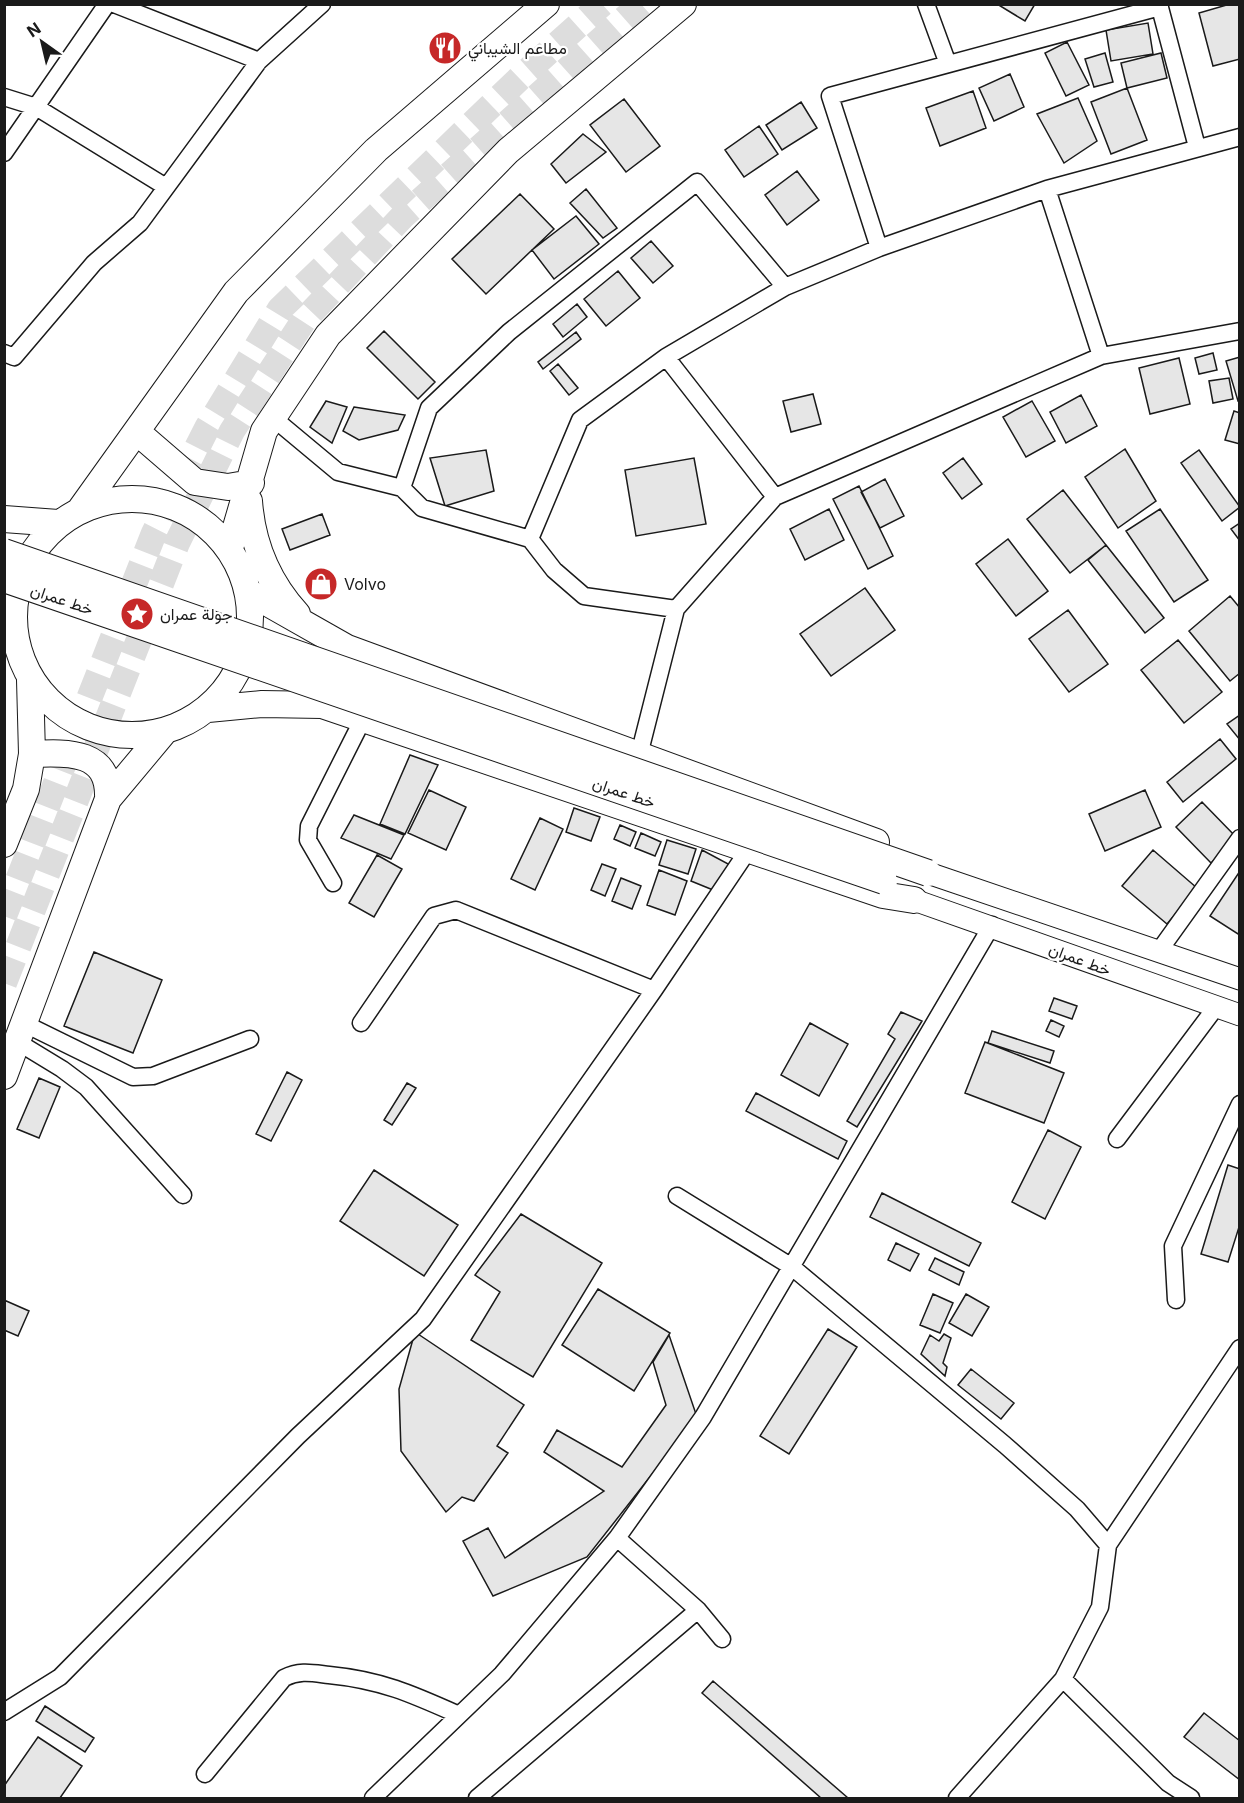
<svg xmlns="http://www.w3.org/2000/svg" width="1244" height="1803" font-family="Inter,Vazirmatn,sans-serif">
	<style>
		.building { fill: #e6e6e6; stroke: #1a1a1a; stroke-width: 1.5 }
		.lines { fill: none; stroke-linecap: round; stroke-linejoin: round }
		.highway-tunnel { stroke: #ddd; stroke-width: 26; stroke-dasharray: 26 13; stroke-linecap: butt }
		.minor-casing { stroke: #1a1a1a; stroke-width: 19 }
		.major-casing { stroke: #1a1a1a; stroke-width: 23 }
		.highway-casing { stroke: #1a1a1a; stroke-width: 28 }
		.minor { stroke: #fff; stroke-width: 16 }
		.major { stroke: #fff; stroke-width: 21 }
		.highway { stroke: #fff; stroke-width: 26 }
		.highway-bridge-casing { stroke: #1a1a1a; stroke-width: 28; stroke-linecap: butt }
		.highway-bridge { stroke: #fff; stroke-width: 26 }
		.labels { text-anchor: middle; stroke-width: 4.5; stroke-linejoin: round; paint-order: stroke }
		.poi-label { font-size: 16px; fill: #1a1a1a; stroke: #fff; text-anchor: start }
		.street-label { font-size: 16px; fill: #1a1a1a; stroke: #fff }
	</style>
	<rect width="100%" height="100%" fill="#fff"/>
	<path class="building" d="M997 4H1035L1025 21Z
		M1230 4H1240V59L1213 66 1199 13Z
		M1148 23 1153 54 1111 61 1106 30Z
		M1067 42 1089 85 1066 96 1045 53Z
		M1105 53 1113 82 1094 87 1085 59Z
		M1161 53 1167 78 1127 88 1121 63Z
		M1010 74 1024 107 994 121 979 88Z
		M1127 88 1147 140 1111 154 1091 102Z
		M973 91 986 128 940 146 926 108Z
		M1078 98 1097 141 1064 163 1037 114Z
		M624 99 660 146 626 172 590 125Z
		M801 102 817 128 782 150 766 125Z
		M759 126 778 154 744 177 725 150Z
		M583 134 606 152 566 183 551 164Z
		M797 171 819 200 787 225 765 195Z
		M586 189 617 228 603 238 570 203Z
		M520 194 554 229 486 294 452 259Z
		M576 216 599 244 554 279 532 250Z
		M651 241 673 266 653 283 631 258Z
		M618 271 640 298 606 326 584 299Z
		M577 304 587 317 563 337 553 324Z
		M384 331 435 382 418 399 367 348Z
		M576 332 581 339 543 369 538 362Z
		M1213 353 1217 370 1199 374 1195 358Z
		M1240 357V400L1238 401 1226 361Z
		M1179 358 1190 404 1150 414 1139 368Z
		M558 364 578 388 569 395 550 371Z
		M1229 378 1233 399 1213 403 1209 381Z
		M813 394 821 424 791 432 783 401Z
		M1081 395 1097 426 1066 443 1050 412Z
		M326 401 347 407 332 443 310 427Z
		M1032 401 1055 441 1026 457 1003 417Z
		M354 407 405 415 398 430 359 440 343 431Z
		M1234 411 1240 413V444L1225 440Z
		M1125 449 1156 501 1118 528 1085 477Z
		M486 450 494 491 445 506 430 458Z
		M1199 450 1240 507 1222 521 1181 463Z
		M694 458 706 524 636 536 625 470Z
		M963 458 982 484 962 499 943 473Z
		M885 479 904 516 880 528 861 492Z
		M859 486 893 556 868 569 833 499Z
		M1063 490 1106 545 1070 573 1027 519Z
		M829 509 844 540 805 560 790 529Z
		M1160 509 1208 580 1174 602 1126 531Z
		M322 514 330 535 290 550 282 529Z
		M1240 523V541L1231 529Z
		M1008 539 1048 591 1016 616 976 564Z
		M1106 545 1164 618 1145 633 1088 560Z
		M865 588 895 630 831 676 800 634Z
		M1230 596 1240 608V673L1230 681 1189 631Z
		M1068 610 1108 664 1069 692 1029 639Z
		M1178 640 1222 692 1184 723 1141 670Z
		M1240 715V740L1227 724Z
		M1220 739 1236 759 1183 802 1167 782Z
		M410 755 438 765 405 834 380 824Z
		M429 790 466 807 446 850 408 833Z
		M1145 790 1161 827 1105 851 1089 814Z
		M1202 802 1237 838 1211 863 1176 827Z
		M574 808 600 817 591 841 566 832Z
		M354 815 404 835 391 859 341 838Z
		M540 818 563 829 535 890 511 879Z
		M620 825 636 832 630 846 614 839Z
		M641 833 661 842 655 856 635 848Z
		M667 840 696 849 688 874 659 865Z
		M702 850 732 866 718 892 691 881Z
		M1153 850 1197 888 1167 924 1122 886Z
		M377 855 402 869 374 917 349 903Z
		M602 864 616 869 605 896 591 890Z
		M659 870 687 881 675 915 647 905Z
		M1240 871V931L1238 934 1210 916Z
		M621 878 641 886 632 909 612 901Z
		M94 952 162 980 133 1053 64 1026Z
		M1054 998 1077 1006 1072 1019 1049 1011Z
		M901 1012 922 1021 857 1127 847 1121 895 1039 888 1034Z
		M1051 1020 1064 1026 1059 1037 1046 1031Z
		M810 1023 848 1044 819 1096 781 1075Z
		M992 1031 1054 1051 1050 1063 988 1043Z
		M985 1042 1064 1073 1044 1123 965 1093Z
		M287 1072 302 1080 271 1141 256 1134Z
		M39 1078 60 1087 39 1138 17 1129Z
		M407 1083 416 1088 392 1125 384 1120Z
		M756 1093 847 1141 838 1159 746 1111Z
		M1048 1130 1081 1147 1045 1219 1012 1202Z
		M1228 1165 1240 1169V1224L1228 1262 1201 1254Z
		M374 1170 458 1225 424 1276 340 1221Z
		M882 1193 981 1243 969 1266 870 1217Z
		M521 1214 602 1263 533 1377 471 1340 500 1292 475 1275Z
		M896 1243 919 1254 910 1271 888 1260Z
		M935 1258 964 1272 959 1285 929 1270Z
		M598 1289 670 1333 634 1391 562 1345Z
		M933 1294 953 1303 940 1333 920 1325Z
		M966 1294 989 1307 972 1336 949 1323Z
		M4 1300 29 1311 18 1336 4 1330Z
		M828 1329 857 1347 789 1454 760 1436Z
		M415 1332 524 1405 497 1446 508 1453 474 1501 462 1497 446 1512 401 1451 399 1389Z
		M944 1334 951 1338 943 1363 947 1367 945 1376 921 1354 930 1335 939 1341Z
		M669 1335 697 1417 587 1557 493 1596 463 1541 488 1528 505 1558 604 1491 544 1452 557 1430 622 1467 666 1405 653 1362Z
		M971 1369 1014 1403 1001 1419 958 1385Z
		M713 1681 848 1798H821L702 1693Z
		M45 1706 94 1738 85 1752 36 1721Z
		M1204 1713 1240 1741V1780L1184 1737Z
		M38 1737 82 1766 60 1798H4V1786Z"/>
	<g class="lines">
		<path class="highway-tunnel" d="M4 916 154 533 207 428 280 309 525 73 602 4
			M4 983 177 543 232 431 304 320 403 216 641 4"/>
		<g class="minor-casing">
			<path id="minor" d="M114 4 259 61
				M926 4 948 64
				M1159 4 1197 147
				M4 97 36 107 166 187
				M4 153 107 4
				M1047 189 1101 356
				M879 248 830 96 1160 7
				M4 353 14 357 94 263 140 223 259 61 322 4
				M666 357 775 497
				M272 417 338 472 402 488 422 508 530 539 580 420 666 357 785 287 879 248 1047 189 1240 137
				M402 488 429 408 509 332 697 182 785 287
				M530 539 554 570 584 596 676 609
				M639 755 676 609 775 497 1101 356 1240 331
				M333 883 308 840 309 826 364 717
				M1159 951 1240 838
				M23 1023 133 1077 153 1076 250 1039
				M361 1023 434 916 456 910 654 990
				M16 1041 62 1069 86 1087 183 1195
				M1117 1139 1216 1007
				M677 1196 792 1267 1005 1445 1077 1509 1108 1545 1100 1607 1063 1679 957 1798
				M1176 1300 1173 1246 1240 1104
				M617 1538 698 1610 722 1639
				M1108 1545 1240 1348
				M1063 1679 1168 1783 1191 1798
				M4 1712 60 1677 298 1436 423 1319 654 990 749 849
				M205 1774 284 1678C300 1670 312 1673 329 1675 381 1680 412 1694 459 1715
				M373 1798 502 1674 617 1538 703 1417 992 925
				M477 1798 698 1610"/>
		</g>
		<g class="major-casing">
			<path id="major" d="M928 873 1240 979
				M914 900 1240 1015"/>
		</g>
		<g class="highway-casing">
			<path id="highway" d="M137 432 195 482 228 487 251 483
				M14 617a118 118 0 1 1 236 0a118 118 0 1 1-236 0Z
				M249 501C252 543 268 582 297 614
				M80 510 236 292 376 150 546 4
				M4 519 58 523
				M230 548 264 431 328 335 508 151 683 4
				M250 593 347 648 876 842
				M208 709 262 704 322 705 883 895 914 900
				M32 754C69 752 110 751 108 799
				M4 844 26 789 32 754 30 680
				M4 1076 108 799 164 732"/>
		</g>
		<use href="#minor" class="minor"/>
		<use href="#major" class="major"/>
		<use href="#highway" class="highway"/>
		<g class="highway-bridge-casing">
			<path id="highway-bridge" d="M4 552 928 873
				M4 579 884 881"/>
		</g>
		<use href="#highway-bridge" class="highway-bridge"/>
	</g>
	<defs>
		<g id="restaurant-disc" transform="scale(1.725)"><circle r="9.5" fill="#c62828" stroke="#fff"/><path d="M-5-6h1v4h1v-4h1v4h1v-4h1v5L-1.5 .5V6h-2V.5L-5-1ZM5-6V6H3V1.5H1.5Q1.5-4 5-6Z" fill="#fff"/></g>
		<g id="shop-disc" transform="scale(1.725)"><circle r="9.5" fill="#c62828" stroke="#fff"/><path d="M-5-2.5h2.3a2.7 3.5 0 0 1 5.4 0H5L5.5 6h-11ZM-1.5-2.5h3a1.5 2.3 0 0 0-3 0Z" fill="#fff"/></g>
		<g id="sight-disc" transform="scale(1.725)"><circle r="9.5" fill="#c62828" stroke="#fff"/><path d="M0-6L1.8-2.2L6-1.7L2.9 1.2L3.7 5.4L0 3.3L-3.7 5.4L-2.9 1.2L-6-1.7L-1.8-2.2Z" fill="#fff"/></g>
	</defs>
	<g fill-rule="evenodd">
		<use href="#restaurant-disc" x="445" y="48"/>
		<use href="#shop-disc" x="321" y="584"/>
		<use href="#sight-disc" x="137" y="614"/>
	</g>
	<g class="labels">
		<g class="poi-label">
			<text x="468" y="54">مطاعم الشيباني</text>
			<text x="344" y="590">Volvo</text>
			<text x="160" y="620">جولة عمران</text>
		</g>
		<g class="street-label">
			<text transform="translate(62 599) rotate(19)" y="6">خط عمران</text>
			<text transform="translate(624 792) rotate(19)" y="6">خط عمران</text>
			<text transform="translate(1080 959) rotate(21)" y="6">خط عمران</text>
		</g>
	</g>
	<rect width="1244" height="1803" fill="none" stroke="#1a1a1a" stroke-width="12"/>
	<g transform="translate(42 42) rotate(326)" stroke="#ffffff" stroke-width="4.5" paint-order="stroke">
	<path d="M0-4.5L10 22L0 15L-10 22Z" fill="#1a1a1a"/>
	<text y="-9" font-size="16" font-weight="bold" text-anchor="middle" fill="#1a1a1a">N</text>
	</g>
</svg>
